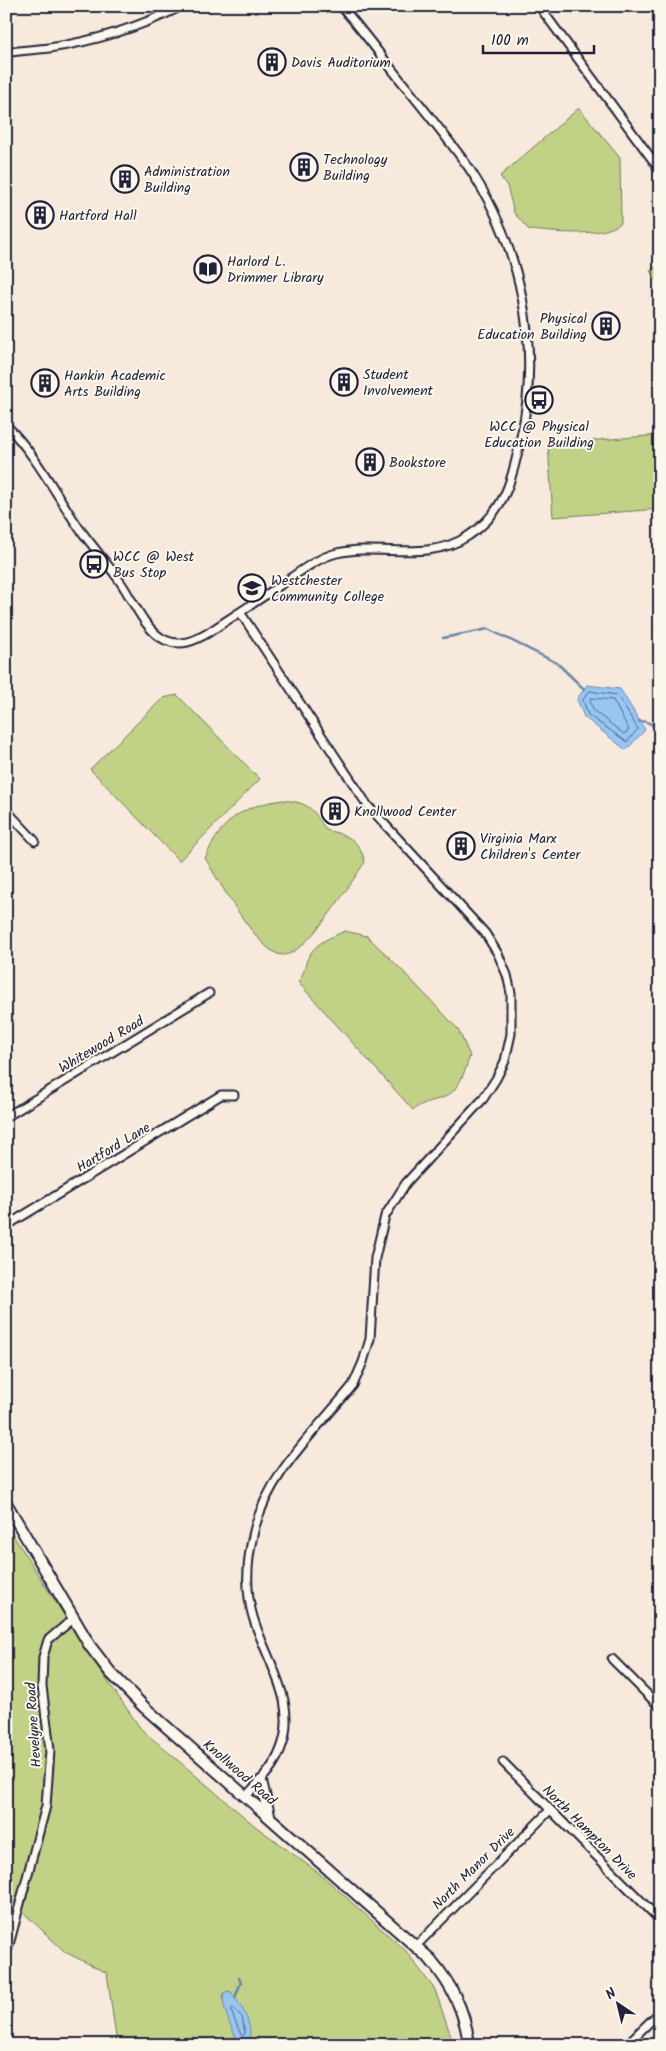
<svg xmlns="http://www.w3.org/2000/svg" width="666" height="2051" font-family="Kalam,sans-serif">
	<style>
		.green { fill: #c1d186; stroke: #727a60 }
		.water { fill: #98c6f3; stroke: #6984a9 }
		.lines { fill: none; stroke-linecap: round; stroke-linejoin: round }
		.shore { stroke: #516485; stroke-width: 1 }
		.stream { stroke: #6984a9; stroke-width: 2.5 }
		.minor-casing { stroke: #22223b; stroke-width: 11 }
		.secondary-casing { stroke: #22223b; stroke-width: 14 }
		.minor { stroke: #fbf7ec; stroke-width: 7 }
		.secondary { stroke: #fbf7ec; stroke-width: 10 }
		.labels { text-anchor: middle; stroke-width: 4; stroke-linejoin: round; paint-order: stroke }
		.poi-label { font-size: 14px; fill: #22223b; stroke: #fbf7ec; text-anchor: start }
		.street-label { font-size: 14px; fill: #22223b; stroke: #fbf7ec }
	</style>
	<rect width="100%" height="100%" fill="#f7e9dc"/>
	<filter id="ink" filterUnits="userSpaceOnUse"><feTurbulence type="fractalNoise" baseFrequency=".02" numOctaves="2"/><feDisplacementMap in="SourceGraphic" scale="10" xChannelSelector="R" yChannelSelector="G"/><feConvolveMatrix kernelMatrix="1 2 1 2 8 2 1 2 1" color-interpolation-filters="sRGB"/></filter>
	<g filter="url(#ink)">
		<path class="green" d="M579 108 620 158 621 223C602 238 553 232 529 230L514 213 507 186 500 176Z
			M660 264V286L650 271Z
			M660 435V509L553 517 548 444Z
			M177 695 260 779 179 861 90 769 163 698Z
			M283 800C310 803 312 808 326 830 349 836 358 838 365 862 351 882 306 957 282 955 259 954 217 878 205 858 223 819 241 806 283 800Z
			M345 931 367 936 397 965 458 1029 470 1056C465 1070 459 1093 442 1098 430 1102 423 1102 413 1110L298 982C304 975 304 969 307 960 314 943 329 938 345 931Z
			M6 1524 88 1653 141 1729 255 1826 320 1874 406 1951 435 1990 454 2045H117L107 1973 65 1952 6 1896Z"/>
		<path class="water" d="M587 685 620 689 645 730 626 750 584 717 577 699Z
			M228 1991 231 1992C242 2008 256 2026 247 2045L240 2044C233 2033 220 2004 224 1993Z"/>
		<g class="lines">
			<path class="shore" d="M590 691 617 695 638 729 627 742 588 715 583 700Z
				M591 698 613 700 629 730 624 734 594 711 590 701Z
				M233 2008 242 2017 245 2033 243 2036 241 2035 231 2011Z"/>
			<path class="stream" d="M443 638 488 629 557 663 584 689
				M639 721C666 722 652 742 655 758 655 763 658 768 660 773
				M235 1998 241 1982 239 1978"/>
			<g class="minor-casing">
				<path id="minor" d="M539 6 660 170
					M6 53C20 50 35 50 49 48 96 41 140 27 182 6
					M6 425C36 455 55 493 79 528 93 547 108 564 121 583 133 600 145 631 165 640 181 647 194 641 208 633 232 617 256 602 279 586 297 574 316 558 337 553 381 543 427 563 468 536 505 513 513 477 521 437 541 345 521 246 469 168 449 140 427 113 406 87 384 60 364 32 341 6
					M240 612 368 806 485 933 498 954 507 975 511 993V1034L505 1061 496 1079 483 1099 406 1183 385 1216 375 1258 370 1339 363 1362 353 1385C317 1430 268 1473 254 1531 247 1559 245 1590 253 1617 266 1661 300 1703 280 1751 273 1769 260 1781 246 1796
					M6 810 35 841
					M6 1117 209 993
					M6 1226 221 1095H234
					M612 1659 660 1707
					M503 1762 660 1920
					M416 1946 550 1810
					M6 1956 46 1806 50 1750 42 1686 43 1657 48 1640 73 1619
					M626 2045 660 2012"/>
			</g>
			<g class="secondary-casing">
				<path id="secondary" d="M6 1503 90 1646 110 1672 144 1707 430 1959C452 1985 465 2011 469 2045
					M261 1781 269 1815"/>
			</g>
			<use href="#minor" class="minor"/>
			<use href="#secondary" class="secondary"/>
		</g>
	</g>
	<defs>
		<g id="building-ring" transform="scale(1.4375)"><circle r="9.5" fill="#fbf7ec" stroke="#22223b" stroke-width="1.5"/><path d="M-4-6H4V6H1V3H-1V6H-4ZM-2.5-4.3h1.7v1.8h-1.7ZM.8-4.3h1.7v1.8H.8ZM-2.5-1h1.7V.8h-1.7ZM.8-1h1.7V.8H.8Z" fill="#22223b"/></g>
		<g id="library-ring" transform="scale(1.4375)"><circle r="9.5" fill="#fbf7ec" stroke="#22223b" stroke-width="1.5"/><path d="M-6-4Q-3-5.5-.7-3.5V5Q-3 3-6 4ZM6-4Q3-5.5 .7-3.5V5Q3 3 6 4Z" fill="#22223b"/></g>
		<g id="bus-ring" transform="scale(1.4375)"><circle r="9.5" fill="#fbf7ec" stroke="#22223b" stroke-width="1.5"/><path d="M-5-6H5V4H4V6H2V4H-2V6H-4V4H-5ZM-3.5-4V0h7V-4ZM-3.5 1.2v1.5H-2V1.2ZM2 1.2v1.5H3.5V1.2Z" fill="#22223b"/></g>
		<g id="university-ring" transform="scale(1.4375)"><circle r="9.5" fill="#fbf7ec" stroke="#22223b" stroke-width="1.5"/><path d="M0-5L7-2L0 1L-7-2ZM-4 1L0 2.5L4 1V4Q0 6-4 4Z" fill="#22223b"/></g>
	</defs>
	<g fill-rule="evenodd">
		<use href="#building-ring" x="272" y="62"/>
		<use href="#building-ring" x="304" y="167"/>
		<use href="#building-ring" x="125" y="179"/>
		<use href="#building-ring" x="40" y="215"/>
		<use href="#library-ring" x="208" y="269"/>
		<use href="#building-ring" x="606" y="326"/>
		<use href="#building-ring" x="344" y="382"/>
		<use href="#building-ring" x="45" y="383"/>
		<use href="#bus-ring" x="539" y="400"/>
		<use href="#building-ring" x="370" y="462"/>
		<use href="#bus-ring" x="94" y="564"/>
		<use href="#university-ring" x="252" y="588"/>
		<use href="#building-ring" x="335" y="811"/>
		<use href="#building-ring" x="461" y="846"/>
	</g>
	<g class="labels">
		<g class="poi-label">
			<text x="291" y="67">Davis Auditorium</text>
			<text x="323" y="164">Technology<tspan x="323" dy="16">Building</tspan></text>
			<text x="144" y="176">Administration<tspan x="144" dy="16">Building</tspan></text>
			<text x="59" y="220">Hartford Hall</text>
			<text x="227" y="266">Harlord L.<tspan x="227" dy="16">Drimmer Library</tspan></text>
			<text x="587" y="323" text-anchor="end">Physical<tspan x="587" dy="16">Education Building</tspan></text>
			<text x="363" y="379">Student<tspan x="363" dy="16">Involvement</tspan></text>
			<text x="64" y="380">Hankin Academic<tspan x="64" dy="16">Arts Building</tspan></text>
			<text x="539" y="431" text-anchor="middle">WCC @ Physical<tspan x="539" dy="16">Education Building</tspan></text>
			<text x="389" y="467">Bookstore</text>
			<text x="113" y="561">WCC @ West<tspan x="113" dy="16">Bus Stop</tspan></text>
			<text x="271" y="585">Westchester<tspan x="271" dy="16">Community College</tspan></text>
			<text x="354" y="816">Knollwood Center</text>
			<text x="480" y="843">Virginia Marx<tspan x="480" dy="16">Children's Center</tspan></text>
		</g>
		<g class="street-label">
			<text transform="translate(101 1044) rotate(-31)" y="5">Whitewood Road</text>
			<text transform="translate(113 1147) rotate(-31)" y="5">Hartford Lane</text>
			<text transform="translate(33 1725) rotate(-94)" y="5">Hevelyne Road</text>
			<text transform="translate(240 1772) rotate(41)" y="5">Knollwood Road</text>
			<text transform="translate(590 1832) rotate(45)" y="5">North Hampton Drive</text>
			<text transform="translate(473 1868) rotate(-45)" y="5">North Manor Drive</text>
		</g>
	</g>
	<rect width="666" height="2051" fill="none" stroke="#fbf7ec" stroke-width="25"/>
	<rect x="12" y="12" width="641" height="2026" fill="none" stroke="#22223b" stroke-width="2" filter="url(#ink)"/>
	<g transform="translate(618 2004) rotate(325)" stroke="#fbf7ec" stroke-width="4" paint-order="stroke">
	<path d="M0-4L9 19L0 12L-9 19Z" fill="#22223b"/>
	<text y="-8" font-size="14" font-weight="bold" text-anchor="middle" fill="#22223b">N</text>
	</g>
	<path d="M483 45v8h111v-8" fill="none" stroke="#22223b" stroke-width="2.5"/>
	<text x="491" y="45" font-size="15" fill="#22223b" stroke="#fbf7ec" stroke-width="4" paint-order="stroke">100 m</text>
</svg>
